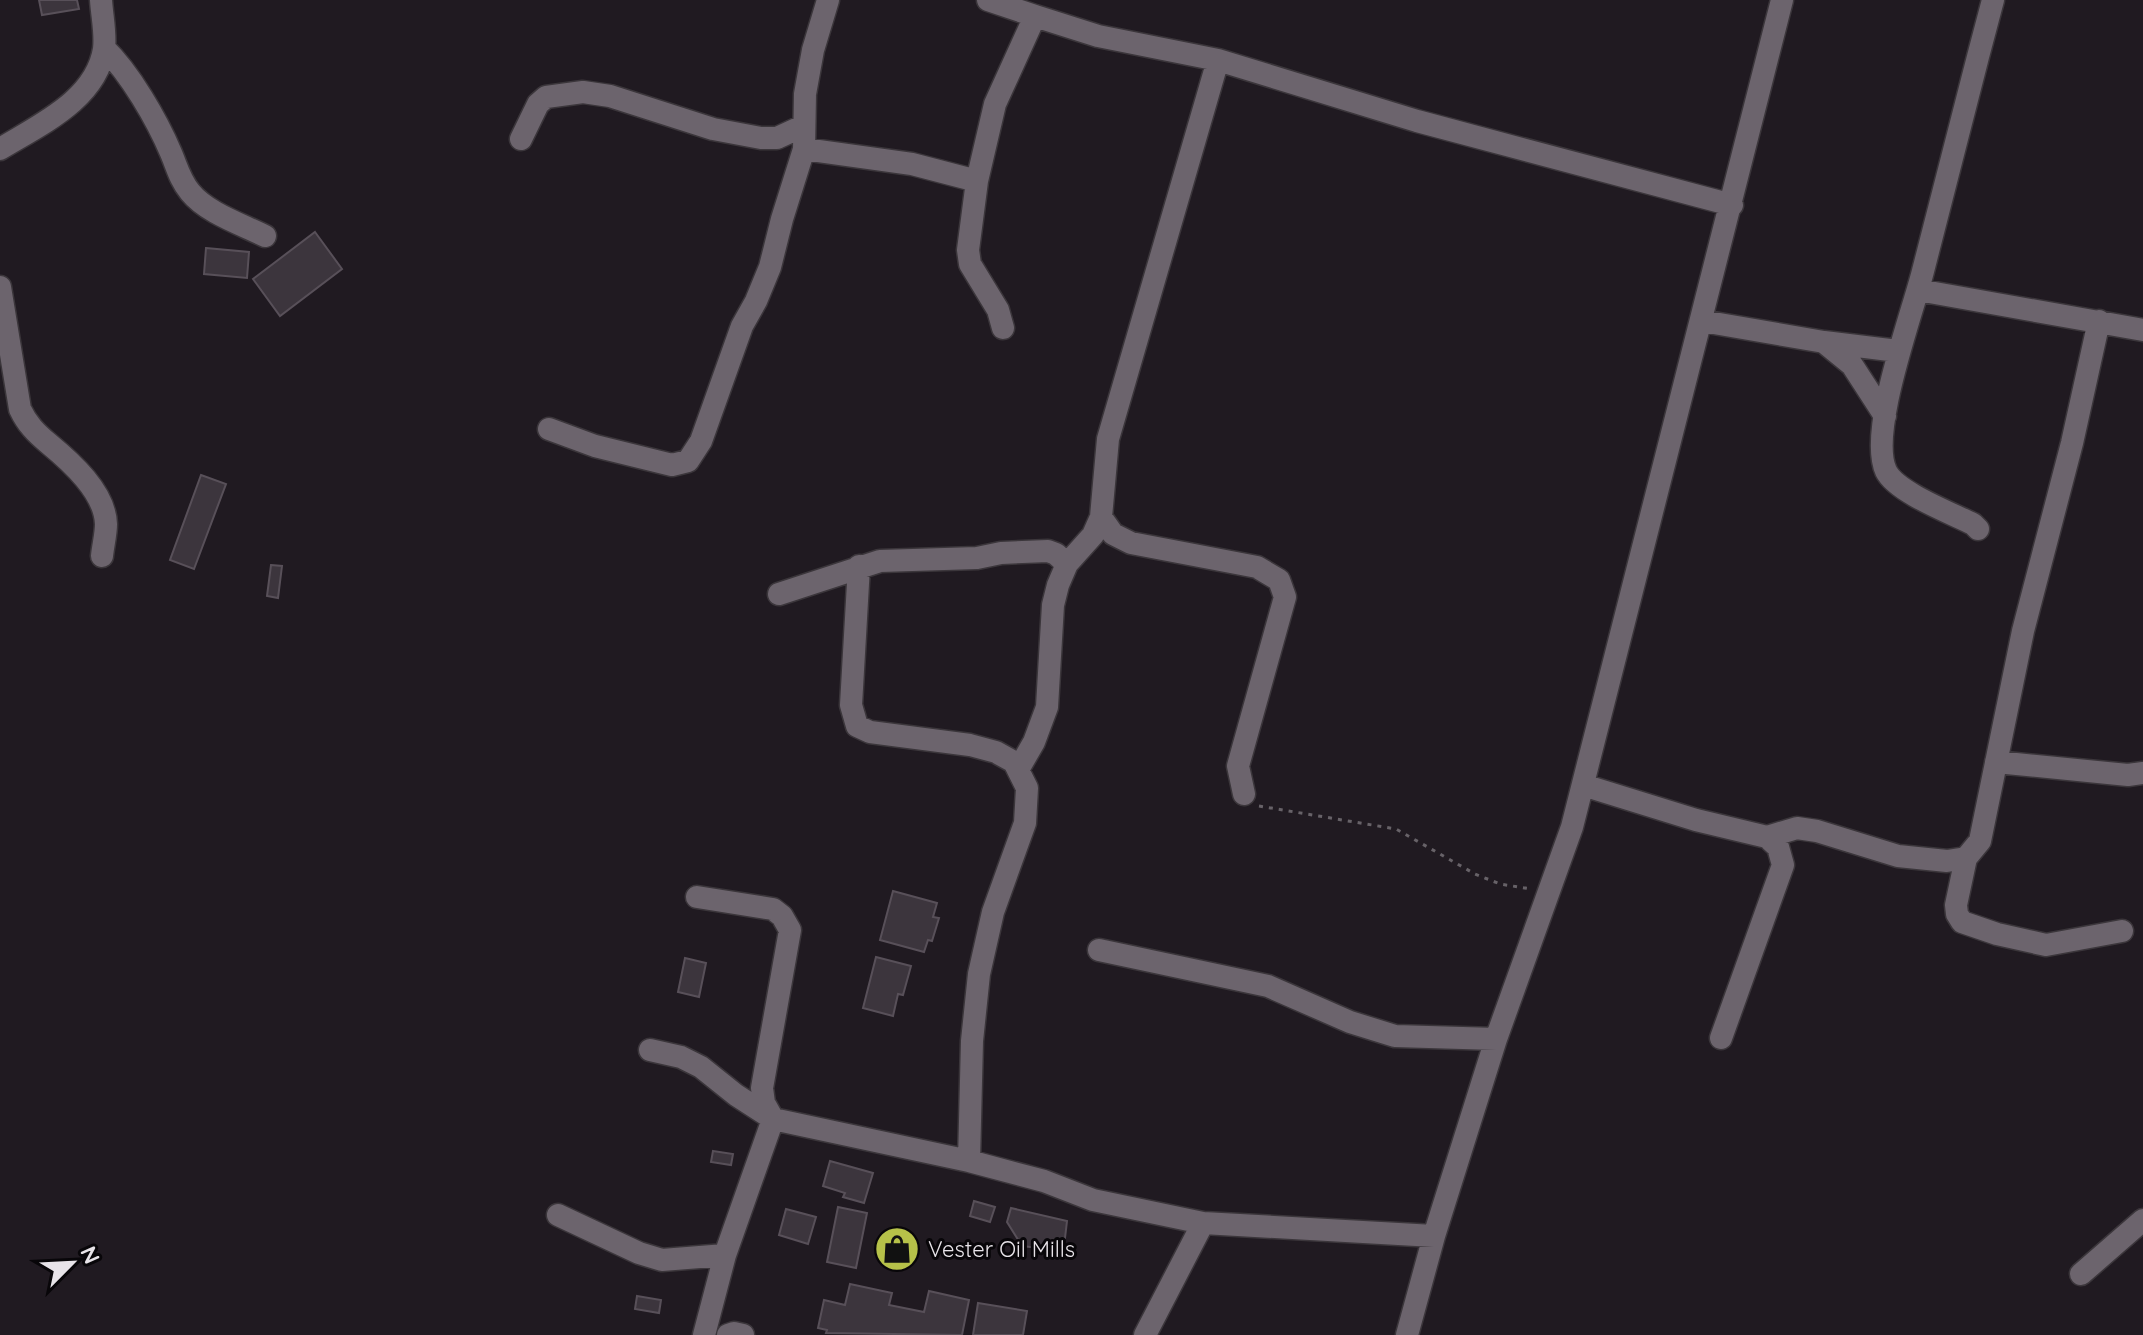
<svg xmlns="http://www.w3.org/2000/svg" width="2143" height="1335" font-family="Quicksand,sans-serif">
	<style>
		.building { fill: #3c353d; stroke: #585059; stroke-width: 2 }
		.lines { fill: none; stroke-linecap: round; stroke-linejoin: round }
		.minor-casing { stroke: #3b363b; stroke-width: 25 }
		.path { stroke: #676268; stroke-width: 3; stroke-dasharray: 4 6; stroke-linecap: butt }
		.minor { stroke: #6c646d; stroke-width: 22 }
		.labels { text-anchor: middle; stroke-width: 6; stroke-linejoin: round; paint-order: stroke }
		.poi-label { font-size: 22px; fill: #e8e4e9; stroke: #080609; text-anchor: start }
	</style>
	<rect width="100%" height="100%" fill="#201a21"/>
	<path class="building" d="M39 0H77L79 9 42 15Z
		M315 232 342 269 280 316 253 279Z
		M206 248 249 252 247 278 204 274Z
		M201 475 226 484 194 569 170 560Z
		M271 565 282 566 278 598 267 596Z
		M893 891 937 903 933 917 939 918 932 941 928 940 924 952 880 940Z
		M876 957 911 966 903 995 898 994 893 1016 863 1008Z
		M685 958 706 963 699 997 678 992Z
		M713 1151 733 1154 731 1165 711 1162Z
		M830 1161 873 1173 864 1203 843 1197 845 1193 823 1186Z
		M974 1201 995 1207 990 1222 970 1216Z
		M838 1207 867 1213 856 1268 827 1262Z
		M1011 1208 1067 1221 1065 1238 1039 1248 1022 1246 1007 1222Z
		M786 1209 816 1217 808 1244 779 1235Z
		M850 1284 892 1293 889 1305 924 1312 929 1291 969 1300 962 1335 826 1333 827 1330 818 1328 824 1300 845 1305Z
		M637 1296 661 1300 659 1313 635 1309Z
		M978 1303 1027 1311 1023 1335H973Z"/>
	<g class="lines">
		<g class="minor-casing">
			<path id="minor" d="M988 0 1035 16
				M104 48C130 73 157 120 171 153 177 167 180 180 190 192 207 213 241 224 265 236
				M521 139 538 104 546 97 583 92 610 96 713 129 761 138H777L803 126
				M0 149C39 125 96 100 104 49 106 34 102 16 101 0
				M804 149 912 164 977 181
				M0 287 20 409C27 424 36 433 48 443 71 462 105 492 106 524 106 534 103 546 102 556
				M1918 290 2143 330
				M1702 321 1824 342 1898 351
				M1003 328 998 310 970 264 968 250 977 181 995 104 1035 16 1098 36 1218 60 1417 121 1732 205
				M1825 343 1852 365 1885 416
				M549 429 595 446 672 465 688 461 701 441 742 326 756 301 770 267 782 219 804 149 805 94 813 50 828 0
				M1101 517 1113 534 1131 543 1257 567 1279 580 1285 597 1238 766 1244 794
				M1978 529 1973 524C1951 513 1896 492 1886 471 1868 432 1912 315 1923 271 1946 180 1969 90 1993 0
				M859 566 851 705 857 726 870 732 970 745 996 752 1014 762 1027 788 1025 823 993 912 979 974 972 1041 969 1161
				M779 594 880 561 977 558 1001 553 1048 551 1056 554 1067 564
				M1996 762 2128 775 2143 773
				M1019 768 1034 742 1047 707 1053 605 1058 585 1067 564 1093 535 1101 517 1108 439 1218 60
				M1583 785 1696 820 1767 837 1778 847 1783 865 1721 1038
				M1767 837 1797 828 1817 831 1898 856 1947 861 1966 858 1980 841 2023 631 2072 443 2099 321
				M1966 858 1956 905 1957 914 1962 922 1997 934 2046 945 2122 931
				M697 897 773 909 782 916 790 930 762 1088 764 1103 773 1119 725 1255 704 1335
				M1099 950 1268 986 1350 1022 1395 1036 1496 1039
				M650 1050 681 1057 701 1067 736 1095 773 1119 969 1161 1044 1181 1093 1200 1203 1223 1434 1236
				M558 1215 639 1253 662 1260 725 1255
				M2081 1274 2143 1220
				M728 1335 734 1333 743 1335
				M1145 1335 1203 1223
				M1407 1335 1434 1236 1496 1039 1572 827 1782 0"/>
		</g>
		<path class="path" d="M1259 806 1396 829 1475 874 1500 884 1531 889"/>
		<use href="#minor" class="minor"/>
	</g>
	<defs>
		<g id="shop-disc" transform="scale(2.3)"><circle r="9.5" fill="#b6c149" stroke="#080609"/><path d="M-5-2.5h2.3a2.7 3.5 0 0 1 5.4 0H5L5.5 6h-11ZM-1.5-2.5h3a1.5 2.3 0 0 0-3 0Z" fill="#111"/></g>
	</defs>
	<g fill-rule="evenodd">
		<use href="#shop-disc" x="897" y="1249"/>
	</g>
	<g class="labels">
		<g class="poi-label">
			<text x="928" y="1257">Vester Oil Mills</text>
		</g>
	</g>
	<g transform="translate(72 1263) rotate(66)" stroke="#080609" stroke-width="6" paint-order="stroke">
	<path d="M0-6L14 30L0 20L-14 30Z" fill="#e8e4e9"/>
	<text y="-12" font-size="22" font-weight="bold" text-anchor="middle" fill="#e8e4e9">N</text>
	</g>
</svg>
